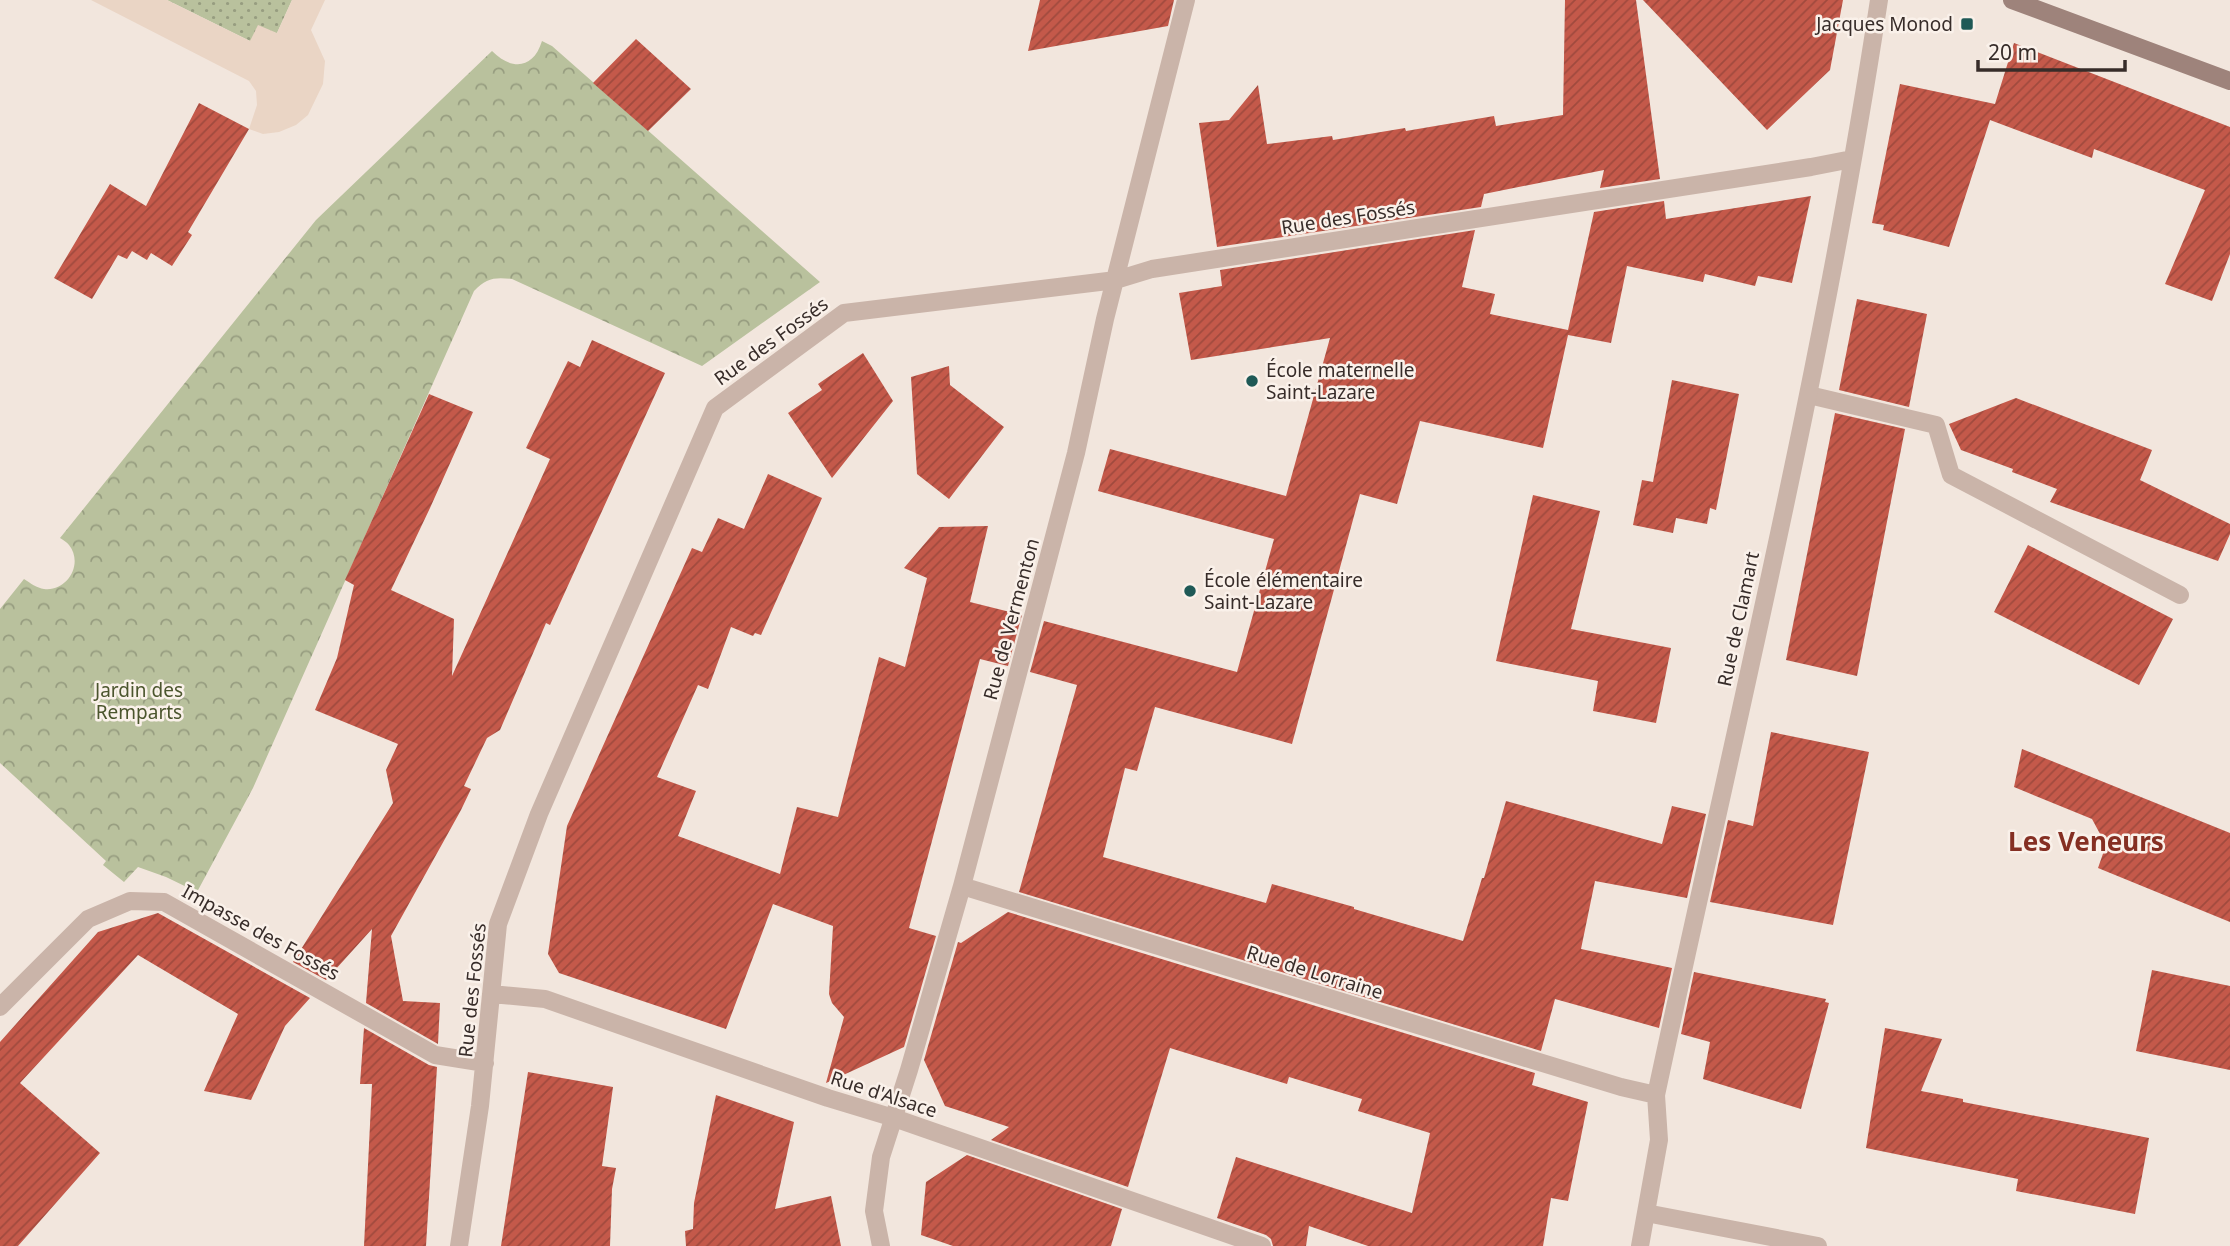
<svg xmlns="http://www.w3.org/2000/svg" width="2230" height="1246" font-family="'Noto Sans',sans-serif">
	<style>
		.grass { fill: url(#grass-dots) }
		.forest { fill: url(#forest-crowns) }
		.plaza { fill: #ead5c5 }
		.building { fill: url(#building-hatch) }
		.lines { fill: none; stroke-linecap: round; stroke-linejoin: round }
		.lane { stroke: #cab4a9; stroke-width: 18 }
		.street { stroke: #cab4a9; stroke-width: 18 }
		.secondary { stroke: #9e837b; stroke-width: 18 }
		.poi-dot { fill: #1f5956; stroke: #faf1ea; stroke-width: 2.5 }
		.labels { text-anchor: middle; stroke-width: 5; stroke-linejoin: round; paint-order: stroke }
		.poi-label { font-size: 19px; fill: #372c29; stroke: #faf1ea; text-anchor: start }
		.street-label { font-size: 19px; fill: #372c29; stroke: #faf1ea }
		.park-label { font-size: 19px; fill: #4b552d; stroke: #faf1ea }
		.district-label { font-size: 26px; font-weight: bold; fill: #852f23; stroke: #faf1ea }
	</style>
	<defs>
		<pattern id="grass-dots" width="8" height="8" patternUnits="userSpaceOnUse" patternTransform="scale(1.75)"><rect width="8" height="8" fill="#b9c19d"/><path d="M2 2h.1M6 6h.1" fill="none" stroke="#979d80" stroke-width="1.8" stroke-linecap="round"/></pattern>
		<pattern id="forest-crowns" width="20" height="18" patternUnits="userSpaceOnUse" patternTransform="scale(1.75)"><rect width="20" height="18" fill="#b9c19d"/><path d="M2 6a3 3 0 1 1 6 0M12 15a3 3 0 1 1 6 0" fill="none" stroke="#979d80"/></pattern>
		<pattern id="building-hatch" width="6" height="6" patternUnits="userSpaceOnUse" patternTransform="scale(1.75)"><rect width="6" height="6" fill="#c4594a"/><path d="M-1 1l2-2M0 6l6-6M5 7l2-2" fill="none" stroke="#a04a3e"/></pattern>
	</defs>
	<rect width="100%" height="100%" fill="#f2e6dd"/>
	<path class="grass" d="M167 0H292L277 33 250 41Z"/>
	<path class="forest" d="M542 41 552 46 820 282 702 366 512 279C495 277 486 278 474 291L253 788 197 892 166 877 138 867 124 882 103 865 106 861 0 763V609L24 579C30 583 37 588 44 589 67 592 84 564 69 545 67 542 63 540 60 538L316 220 492 51C511 70 533 70 542 41Z"/>
	<path class="plaza" d="M91 0H167L250 41 258 25 277 33 292 0H325L311 30 325 61 323 84 308 115 296 125 279 132 263 134 249 129 257 105 256 91 249 81Z"/>
	<path class="building" d="M1040 0H1174L1168 26 1028 51Z
		M1565 0H1636L1660 179 1600 188 1604 170 1484 194 1481 207 1217 247 1199 123 1229 120 1258 85 1267 144 1332 136 1333 140 1405 128 1406 131 1494 116 1496 126 1563 115Z
		M1643 0H1843L1830 70 1767 130Z
		M636 39 691 89 648 131 593 83Z
		M2014 43 2230 127V254L2212 301 2165 284 2205 190 2094 149 2092 158 1990 120 1949 247 1883 230 1884 225 1872 223 1900 84 1995 104Z
		M199 103 249 129 188 232 192 235 172 266 151 253 147 260 132 251 127 259 118 255 92 299 54 278 110 184 146 206Z
		M1811 196 1792 283 1758 276 1755 286 1705 274 1703 282 1627 266 1611 343 1568 335 1543 448 1420 421 1397 504 1360 494 1292 744 1155 707 1137 771 1125 768 1103 857 1266 903 1272 884 1354 907V909L1463 941 1482 878H1484L1506 801 1662 844 1672 806 1706 814 1687 898 1595 881 1581 949 1672 968 1659 1028 1555 999 1541 1051 1019 892 1077 685 1030 672 1044 621 1237 672 1274 539 1098 491 1110 449 1286 496 1330 338 1191 360 1179 293 1222 286 1220 270 1475 230 1462 287 1495 294 1490 314 1568 330 1594 212 1664 201 1666 219Z
		M1857 299 1927 314 1909 407 1839 390Z
		M592 340 665 373 550 625 546 623 500 730 487 738 464 786 471 789 461 810 391 936 403 1001 440 1003 438 1044 366 1003 372 929 326 980 293 962 393 803 386 770 398 744 315 710 337 658 354 585 345 580 429 394 473 412 430 508 391 590 454 619 452 676 550 459 526 448 568 361 580 367Z
		M863 353 893 401 832 478 788 413 822 390 818 384Z
		M949 366 950 385 1004 427 949 499 917 474 911 377Z
		M1672 380 1739 394 1716 510 1710 508 1707 524 1676 518 1673 533 1633 525 1642 480 1653 482Z
		M2016 398 2152 450 2140 480 2230 524V534L2218 561 2050 502 2057 489 2012 472 2013 469 1961 450 1949 424Z
		M1835 413 1905 429 1857 676 1786 660Z
		M768 474 822 498 761 635 755 633 753 636 731 627 708 689 698 685 657 777 696 791 678 836 780 874 797 807 838 817 879 657 905 667 927 578 904 568 939 527 988 526 970 602 1022 615 1008 666 980 659 909 928 936 936 904 1047 826 1083 844 1017 832 1003 829 994 833 926 773 904 726 1029 559 973 548 954 567 826 678 579 692 548 702 552 718 518 744 529Z
		M1533 495 1600 511 1571 629 1671 648 1656 723 1593 711 1598 681 1496 661Z
		M2028 545 2173 619 2139 685 1994 612Z
		M1771 732 1869 752 1833 925 1710 902 1728 820 1753 826Z
		M2022 749 2230 833V922L2098 868 2106 845 2092 819 2014 787Z
		M1008 912 1535 1073 1532 1085 1588 1102 1568 1201 1551 1198 1543 1246H1368L1309 1226 1306 1246H1273L1271 1239 1266 1235 1217 1218 1236 1157 1412 1213 1430 1133 1358 1111 1362 1099 1289 1077 1287 1084 1170 1048 1128 1187 991 1140 1009 1127 945 1106 924 1060 958 942 961 943Z
		M158 913 310 998 285 1026 251 1100 204 1091 238 1014 138 955 20 1083 100 1153 18 1246H0V1042L98 932Z
		M2152 970 2230 986V1070L2136 1051Z
		M1694 972 1826 999 1825 1002 1829 1003 1801 1109 1703 1079 1710 1042 1681 1034Z
		M364 1028 429 1065 437 1067 426 1246H364L372 1084H360Z
		M1885 1028 1942 1039 1921 1091 1963 1099V1102L2149 1138 2135 1214 2016 1191 2018 1179 1866 1148Z
		M528 1072 613 1087 602 1166 616 1168 612 1189 610 1246H501Z
		M716 1095 794 1122 775 1209 831 1196 841 1246H686L685 1231 693 1229 694 1203Z
		M967 1155 1122 1209 1111 1246H953L921 1235 926 1182Z"/>
	<g class="lines">
		<path class="lane" d="M1809 395 1936 425 1951 475 2180 595"/>
		<path class="street" d="M962 886 1621 1087 1656 1095
			M491 994 545 999 828 1098 894 1118 1262 1246
			M0 1007 88 919 130 901 164 902 435 1055 485 1063
			M1646 1213 1818 1246
			M459 1246 480 1106 498 924 539 814 715 408 844 313 1116 280 1152 269 1811 167 1852 159
			M881 1246 874 1211 881 1157 909 1070 962 886 1076 453 1105 319 1186 0
			M1640 1246 1659 1140 1656 1095C1734 731 1823 369 1879 0"/>
		<path class="secondary" d="M2012 0 2230 81"/>
	</g>
	<g class="poi-dot">
		<rect x="1960" y="17" width="14" height="14" rx="3.5"/>
		<circle cx="1252" cy="381" r="7"/>
		<circle cx="1190" cy="591" r="7"/>
	</g>
	<g class="labels">
		<g class="poi-label">
			<text x="1953" y="31" text-anchor="end">Jacques Monod</text>
			<text x="1266" y="377">École maternelle<tspan x="1266" dy="22">Saint-Lazare</tspan></text>
			<text x="1204" y="587">École élémentaire<tspan x="1204" dy="22">Saint-Lazare</tspan></text>
		</g>
		<g class="street-label">
			<text transform="translate(1348 217) rotate(-9)" y="7">Rue des Fossés</text>
			<text transform="translate(771 341) rotate(-36)" y="7">Rue des Fossés</text>
			<text transform="translate(1011 619) rotate(-75)" y="7">Rue de Vermenton</text>
			<text transform="translate(1738 619) rotate(-78)" y="7">Rue de Clamart</text>
			<text transform="translate(261 932) rotate(29)" y="7">Impasse des Fossés</text>
			<text transform="translate(1315 972) rotate(17)" y="7">Rue de Lorraine</text>
			<text transform="translate(472 990) rotate(-84)" y="7">Rue des Fossés</text>
			<text transform="translate(884 1094) rotate(18)" y="7">Rue d'Alsace</text>
		</g>
		<g class="park-label">
			<text x="139" y="697">Jardin des<tspan x="139" dy="22">Remparts</tspan></text>
		</g>
		<g class="district-label">
			<text x="2086" y="851">Les Veneurs</text>
		</g>
	</g>
	<path d="M1978 60v10h147v-10" fill="none" stroke="#372c29" stroke-width="3.5"/>
	<text x="1988" y="60" font-size="21" fill="#372c29" stroke="#faf1ea" stroke-width="5" paint-order="stroke">20 m</text>
</svg>
